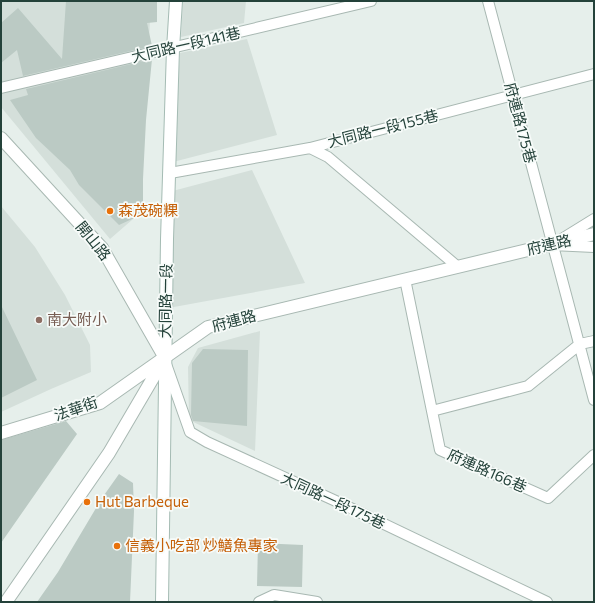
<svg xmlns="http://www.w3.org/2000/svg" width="595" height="603" font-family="Commissioner,'Noto Sans TC',sans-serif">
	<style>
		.built { fill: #d4dfda }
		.building { fill: #bbcac4 }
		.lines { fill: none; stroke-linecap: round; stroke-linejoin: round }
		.lane-casing { stroke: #a8b8b2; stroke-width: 12 }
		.street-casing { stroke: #a8b8b2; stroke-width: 14 }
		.secondary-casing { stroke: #a4bbb3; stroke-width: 14 }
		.lane { stroke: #fff; stroke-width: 10 }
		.street { stroke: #fff; stroke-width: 12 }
		.secondary { stroke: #fff; stroke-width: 12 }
		.food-dot { fill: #e8710a; stroke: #f7fbf9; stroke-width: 1.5 }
		.education-dot { fill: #8d6e63; stroke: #f7fbf9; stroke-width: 1.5 }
		.labels { text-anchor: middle; stroke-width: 3.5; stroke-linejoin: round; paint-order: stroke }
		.street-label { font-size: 15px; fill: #24423a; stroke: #f7fbf9 }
		.food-label { font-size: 15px; fill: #c56008; stroke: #f7fbf9; text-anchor: start }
		.education-label { font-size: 15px; fill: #785e54; stroke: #f7fbf9; text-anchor: start }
	</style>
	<rect width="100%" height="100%" fill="#e6efeb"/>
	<path class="built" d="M1 1H151L140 213 110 239 1 107Z
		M183 1H246L244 23 181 37Z
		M247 39 277 135 173 162 180 53Z
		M252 170 305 283 163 309 165 193Z
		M1 206 35 247 65 295 90 345 91 372 51 389 1 412Z
		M260 331 255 451 189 420 188 367 198 348Z"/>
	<path class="building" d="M66 1H157V22L147 23 152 46 23 76 17 50 1 63V23L18 8 62 59Z
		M152 59 146 120 143 179V214L119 225 79 185 70 170 36 138 10 100 28 95 26 89Z
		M1 305 37 380 1 398Z
		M203 349 248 350 247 426 193 421 191 415 192 363Z
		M66 421 77 434 1 543V440Z
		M119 474 133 483 134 511 130 602H37L58 572 102 498Z
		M258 543 303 545 302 587 257 586Z"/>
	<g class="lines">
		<g class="lane-casing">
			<path id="lane" d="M488 1 594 400
				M1 88 371 1
				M310 148 328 157 458 267
				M170 173 310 148 594 74
				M594 219 552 245 594 247
				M405 279 440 450 548 498 594 455
				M166 364 190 432 207 442 338 502 547 602
				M432 411 528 386 580 344 594 341
				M259 602 274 595 317 602"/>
		</g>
		<g class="street-casing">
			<path id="street" d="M1 138 102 248 165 358
				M1 433 100 403 208 327 594 234
				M6 602 109 453 163 361"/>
		</g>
		<g class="secondary-casing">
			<path id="secondary" d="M162 602 167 239 173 49 176 1"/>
		</g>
		<use href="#lane" class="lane"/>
		<use href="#street" class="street"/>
		<use href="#secondary" class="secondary"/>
	</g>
	<g class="food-dot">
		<circle cx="110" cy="211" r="4"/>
		<circle cx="87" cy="502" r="4"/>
		<circle cx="117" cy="546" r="4"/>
	</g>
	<circle class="education-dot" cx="39" cy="320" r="4"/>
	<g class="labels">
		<g class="street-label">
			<text transform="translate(186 45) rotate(-13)" y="5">大同路一段141巷</text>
			<text transform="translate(520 123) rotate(75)" y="5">府連路175巷</text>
			<text transform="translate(383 129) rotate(-14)" y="5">大同路一段155巷</text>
			<text transform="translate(93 241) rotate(51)" y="5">開山路</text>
			<text transform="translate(549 245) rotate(-13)" y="5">府連路</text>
			<text transform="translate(166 301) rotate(-89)" y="5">大同路一段</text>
			<text transform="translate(234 321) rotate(-15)" y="5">府連路</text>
			<text transform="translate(76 409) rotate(-19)" y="5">法華街</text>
			<text transform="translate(487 471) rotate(24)" y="5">府連路166巷</text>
			<text transform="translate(333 501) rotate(25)" y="5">大同路一段175巷</text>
		</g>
		<g class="food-label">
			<text x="118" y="216">森茂碗粿</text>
			<text x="95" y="507">Hut Barbeque</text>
			<text x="125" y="551">信義小吃部 炒鱔魚專家</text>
		</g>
		<g class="education-label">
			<text x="47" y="325">南大附小</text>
		</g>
	</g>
	<rect width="595" height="603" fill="none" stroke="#24423a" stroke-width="4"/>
</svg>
